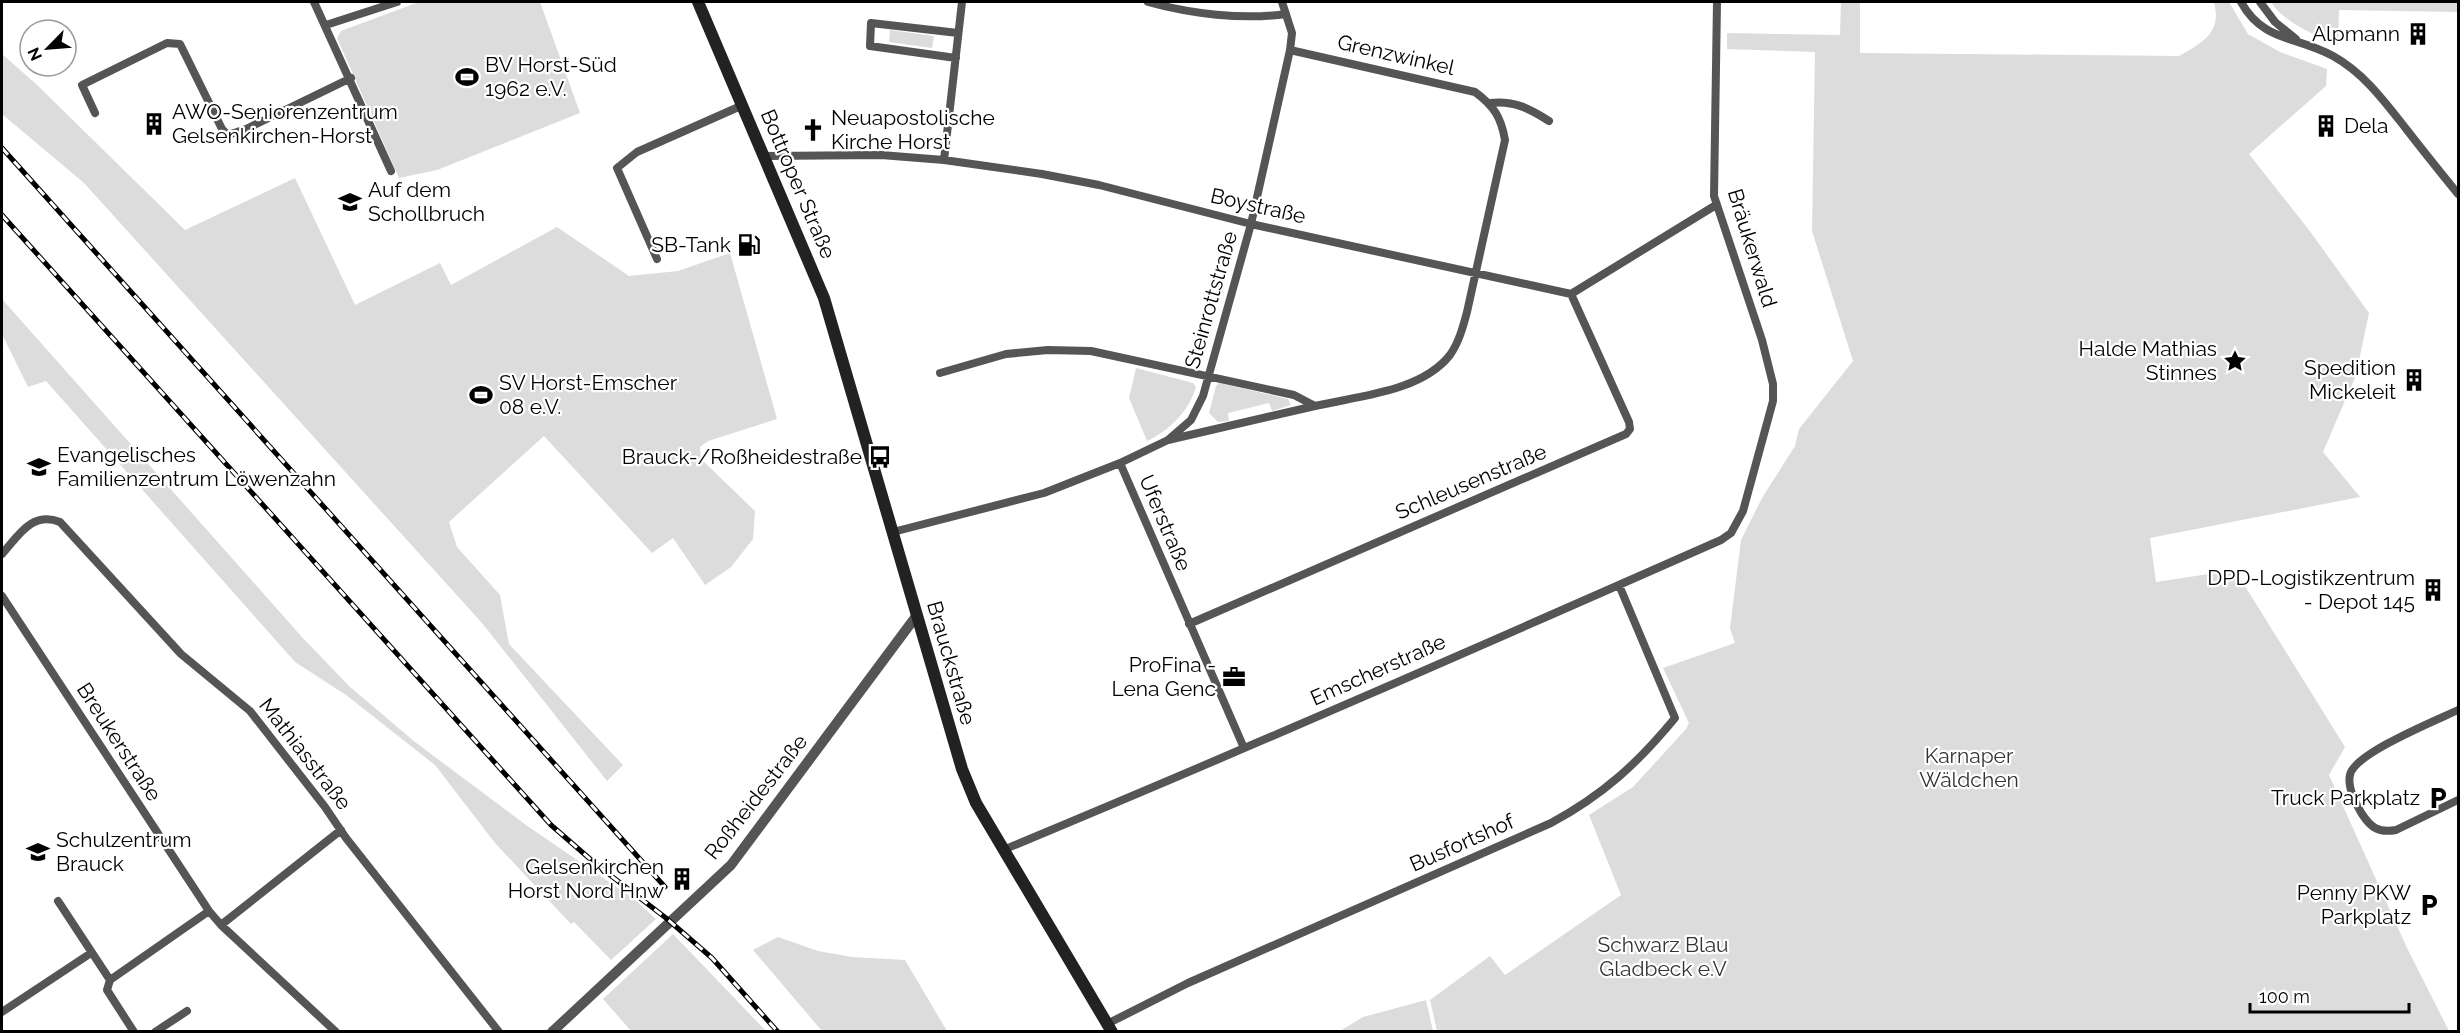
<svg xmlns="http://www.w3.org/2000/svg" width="2460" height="1033" font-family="Raleway,sans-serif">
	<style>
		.green { fill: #dcdcdc }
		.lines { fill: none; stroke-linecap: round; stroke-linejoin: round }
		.minor { stroke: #555; stroke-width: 8 }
		.tertiary { stroke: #555; stroke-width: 10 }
		.secondary { stroke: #222; stroke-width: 12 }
		.rail-casing { stroke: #000; stroke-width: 5 }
		.rail { stroke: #fff; stroke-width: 3; stroke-dasharray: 9; stroke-linecap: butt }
		.labels { text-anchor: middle; stroke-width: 4.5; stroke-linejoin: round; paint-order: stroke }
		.poi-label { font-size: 21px; fill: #000; stroke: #fff; text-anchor: end }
		.street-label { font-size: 21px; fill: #000; stroke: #fff }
		.park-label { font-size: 21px; fill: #333; stroke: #fff }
	</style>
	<rect width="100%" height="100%" fill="#fff"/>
	<path class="green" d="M419 2H540L580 113 437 170 399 178 337 38 341 31Z
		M1841 2H1860V53L2179 56C2203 42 2222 33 2214 2H2229L2248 34 2280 52 2327 69 2326 86 2249 154 2309 230 2369 313 2356 375 2323 452 2360 497 2150 538 2156 582 2235 570 2345 747 2329 775 2407 948 2449 1031H1437L1430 1000 1490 956 1505 975 1621 895 1589 815 1633 787 1686 729 1689 723 1663 668 1735 643 1730 628 1741 540 1762 498 1795 446 1799 429 1853 361 1812 231 1815 52 1727 49V33L1840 35Z
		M2271 2H2458V12L2339 10 2338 45C2315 34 2285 24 2271 2Z
		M890 30 934 36 932 48 889 42Z
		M2 54 35 83 185 230 295 178 355 305 440 263 451 285 557 227 629 276 678 271 730 253 777 419 708 441 700 447 701 459 755 511 753 539 731 567 705 585 673 538 652 553 544 436 449 522 457 547 500 595 509 644 623 765 607 781 482 623 84 183 2 114Z
		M2 299 301 636 349 686 415 742 526 825 634 899 656 919 611 960 574 922 571 924 495 843 435 765 346 695 295 662 46 381 28 387 2 334Z
		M1136 368 1193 383 1196 387C1189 411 1169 431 1147 441L1129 398Z
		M1219 383 1288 399 1291 405 1272 411 1269 403 1228 413 1229 421 1218 422 1209 413 1216 386Z
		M673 934 766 1031H631L603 999Z
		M778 937 818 951 852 957 905 960 947 1031H822L753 950Z
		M1426 1000 1433 1031H1340L1363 1017Z"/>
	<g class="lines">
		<path class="minor" d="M314 2 391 171
			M1148 2C1191 14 1242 20 1286 14
			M2241 2C2263 42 2297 36 2333 56 2364 73 2385 102 2407 130 2424 152 2441 173 2458 194
			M2260 2 2275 22 2296 39
			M326 25 397 2
			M1290 50 1475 92C1494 106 1501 117 1505 140L1467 312C1463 327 1459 342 1450 355 1421 392 1358 396 1315 406
			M956 58 870 46 871 23 958 33
			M1490 103C1514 100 1530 109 1549 121
			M95 113 82 85 167 43 180 44 222 129 228 135 246 129 351 78
			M765 156 881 155 944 160 1042 174 1099 185 1251 224 1571 294 1716 205
			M944 160 962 2
			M657 259 617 168 637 152 743 105
			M940 373 1006 354 1048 350 1091 351 1294 395 1315 406 1168 440
			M1120 463 1168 440 1191 420 1203 396 1251 224 1290 50 1292 33 1282 2
			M893 532 1044 493 1120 463 1244 748
			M2 554C19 535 32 511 60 522L181 654 250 711 325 807 346 838 499 1032
			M2 596 209 911 221 925 336 1032
			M1189 624 1626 434 1630 429 1629 422 1571 294
			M2458 710C2437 720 2353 754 2350 775 2347 787 2356 804 2362 814 2371 828 2379 833 2396 830L2458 800
			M1003 850C1244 750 1483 645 1721 540L1731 533 1743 511 1773 401V384L1762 340 1714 196 1717 2
			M58 901 110 980
			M221 925 341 830
			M2 1012 91 953
			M1107 1024 1188 983 1551 823C1603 795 1638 763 1675 718L1619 585
			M134 1032 107 990 110 980 209 911
			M155 1032 187 1011"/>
		<path class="tertiary" d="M552 1032 731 865 917 615"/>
		<path class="secondary" d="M698 2 824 298 962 769 976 803 1112 1032"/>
		<g class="rail-casing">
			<path id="rail" d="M2 148 665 887
				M2 215 551 825 597 865 666 918 712 958 778 1032"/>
		</g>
		<use href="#rail" class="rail"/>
	</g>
	<defs>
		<g id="building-bare" transform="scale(1.8)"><path d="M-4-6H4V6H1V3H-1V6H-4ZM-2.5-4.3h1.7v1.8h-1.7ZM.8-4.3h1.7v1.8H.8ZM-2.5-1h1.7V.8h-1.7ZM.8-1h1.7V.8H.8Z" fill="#000" stroke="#fff" stroke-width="2.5" paint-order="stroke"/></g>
		<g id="stadium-bare" transform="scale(1.8)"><path d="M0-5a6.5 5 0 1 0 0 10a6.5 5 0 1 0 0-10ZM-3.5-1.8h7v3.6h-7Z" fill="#000" stroke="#fff" stroke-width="2.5" paint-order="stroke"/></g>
		<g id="church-bare" transform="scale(1.8)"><path d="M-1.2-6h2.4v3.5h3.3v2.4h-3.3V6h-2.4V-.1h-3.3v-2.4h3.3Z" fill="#000" stroke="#fff" stroke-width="2.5" paint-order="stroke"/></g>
		<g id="school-bare" transform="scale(1.8)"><path d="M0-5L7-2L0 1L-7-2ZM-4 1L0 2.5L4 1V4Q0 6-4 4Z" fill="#000" stroke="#fff" stroke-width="2.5" paint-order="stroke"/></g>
		<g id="fuel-bare" transform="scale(1.8)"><path d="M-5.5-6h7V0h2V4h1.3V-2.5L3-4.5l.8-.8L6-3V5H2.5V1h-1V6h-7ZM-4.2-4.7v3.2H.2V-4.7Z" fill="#000" stroke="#fff" stroke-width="2.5" paint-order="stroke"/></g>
		<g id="sight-bare" transform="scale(1.8)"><path d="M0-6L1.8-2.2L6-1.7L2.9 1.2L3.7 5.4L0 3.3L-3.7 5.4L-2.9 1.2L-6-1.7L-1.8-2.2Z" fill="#000" stroke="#fff" stroke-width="2.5" paint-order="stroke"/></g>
		<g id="bus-bare" transform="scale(1.8)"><path d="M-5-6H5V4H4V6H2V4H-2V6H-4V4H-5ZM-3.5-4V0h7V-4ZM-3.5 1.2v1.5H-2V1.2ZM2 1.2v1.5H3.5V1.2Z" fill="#000" stroke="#fff" stroke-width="2.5" paint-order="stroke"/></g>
		<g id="office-bare" transform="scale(1.8)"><path d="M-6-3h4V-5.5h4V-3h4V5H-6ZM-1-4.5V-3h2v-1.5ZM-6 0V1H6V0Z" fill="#000" stroke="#fff" stroke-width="2.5" paint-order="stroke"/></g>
		<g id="parking-bare" transform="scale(1.8)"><path d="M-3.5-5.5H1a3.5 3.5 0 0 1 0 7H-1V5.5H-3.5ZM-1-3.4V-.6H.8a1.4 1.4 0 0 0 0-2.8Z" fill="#000" stroke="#fff" stroke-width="2.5" paint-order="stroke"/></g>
	</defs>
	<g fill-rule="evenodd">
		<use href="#building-bare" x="2418" y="34"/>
		<use href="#stadium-bare" x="467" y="77"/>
		<use href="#building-bare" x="154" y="124"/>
		<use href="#building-bare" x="2326" y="126"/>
		<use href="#church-bare" x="813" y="130"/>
		<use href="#school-bare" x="350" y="202"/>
		<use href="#fuel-bare" x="749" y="245"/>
		<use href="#sight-bare" x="2235" y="361"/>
		<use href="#building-bare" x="2414" y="380"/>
		<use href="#stadium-bare" x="481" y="395"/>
		<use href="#bus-bare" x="880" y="457"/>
		<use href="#school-bare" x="39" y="467"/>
		<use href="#building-bare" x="2433" y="590"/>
		<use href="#office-bare" x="1234" y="677"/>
		<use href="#parking-bare" x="2438" y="798"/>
		<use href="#school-bare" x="38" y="852"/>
		<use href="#building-bare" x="682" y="879"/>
		<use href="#parking-bare" x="2429" y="905"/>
	</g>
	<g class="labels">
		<g class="poi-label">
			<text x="2400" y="41">Alpmann</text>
			<text x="485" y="72" text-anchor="start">BV Horst-Süd<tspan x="485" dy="24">1962 e.V.</tspan></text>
			<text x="172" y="119" text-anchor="start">AWO-Seniorenzentrum<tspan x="172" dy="24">Gelsenkirchen-Horst</tspan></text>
			<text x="831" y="125" text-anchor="start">Neuapostolische<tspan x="831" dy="24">Kirche Horst</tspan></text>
			<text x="2344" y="133" text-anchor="start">Dela</text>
			<text x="368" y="197" text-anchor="start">Auf dem<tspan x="368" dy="24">Schollbruch</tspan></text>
			<text x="731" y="252">SB-Tank</text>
			<text x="2217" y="356">Halde Mathias<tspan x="2217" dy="24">Stinnes</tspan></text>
			<text x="2396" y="375">Spedition<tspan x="2396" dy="24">Mickeleit</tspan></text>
			<text x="499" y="390" text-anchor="start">SV Horst-Emscher<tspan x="499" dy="24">08 e.V.</tspan></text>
			<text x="57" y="462" text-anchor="start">Evangelisches<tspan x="57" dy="24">Familienzentrum Löwenzahn</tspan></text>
			<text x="862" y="464">Brauck-/Roßheidestraße</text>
			<text x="2415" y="585">DPD-Logistikzentrum<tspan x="2415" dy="24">- Depot 145</tspan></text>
			<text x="1216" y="672">ProFina -<tspan x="1216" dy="24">Lena Genc</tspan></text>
			<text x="2420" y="805">Truck Parkplatz</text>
			<text x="56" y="847" text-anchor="start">Schulzentrum<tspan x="56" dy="24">Brauck</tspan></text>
			<text x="664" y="874">Gelsenkirchen<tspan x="664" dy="24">Horst Nord Hnw</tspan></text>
			<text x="2411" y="900">Penny PKW<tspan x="2411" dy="24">Parkplatz</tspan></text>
		</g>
		<g class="street-label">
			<text transform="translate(1396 55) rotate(13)" y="7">Grenzwinkel</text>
			<text transform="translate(798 184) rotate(67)" y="7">Bottroper Straße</text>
			<text transform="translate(1258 206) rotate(13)" y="7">Boystraße</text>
			<text transform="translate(1752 248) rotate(73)" y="7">Bräukerwald</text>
			<text transform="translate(1211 300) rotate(-74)" y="7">Steinrottstraße</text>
			<text transform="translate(1471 482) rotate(-23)" y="7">Schleusenstraße</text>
			<text transform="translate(1165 523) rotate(67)" y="7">Uferstraße</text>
			<text transform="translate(951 663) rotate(74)" y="7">Brauckstraße</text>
			<text transform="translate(1378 670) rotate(-24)" y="7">Emscherstraße</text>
			<text transform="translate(119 742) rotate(57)" y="7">Breukerstraße</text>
			<text transform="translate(305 754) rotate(52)" y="7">Mathiasstraße</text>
			<text transform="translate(756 797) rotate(-52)" y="7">Roßheidestraße</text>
			<text transform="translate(1462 843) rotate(-24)" y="7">Busfortshof</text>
		</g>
		<g class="park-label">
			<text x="1969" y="763">Karnaper<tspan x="1969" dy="24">Wäldchen</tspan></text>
			<text x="1663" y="952">Schwarz Blau<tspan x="1663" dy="24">Gladbeck e.V</tspan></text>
		</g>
	</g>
	<rect width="2460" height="1033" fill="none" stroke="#000000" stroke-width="6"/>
	<g transform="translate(48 48) rotate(245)"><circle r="28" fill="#ffffff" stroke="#999999" stroke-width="1.5"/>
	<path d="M0-4.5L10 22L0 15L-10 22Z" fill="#000000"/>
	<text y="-9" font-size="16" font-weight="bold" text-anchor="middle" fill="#000000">N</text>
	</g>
	<path d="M2250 1003v9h159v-9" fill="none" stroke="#000000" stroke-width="3"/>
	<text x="2259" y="1003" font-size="18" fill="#000000" stroke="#ffffff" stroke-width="4.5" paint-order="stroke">100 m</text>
</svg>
